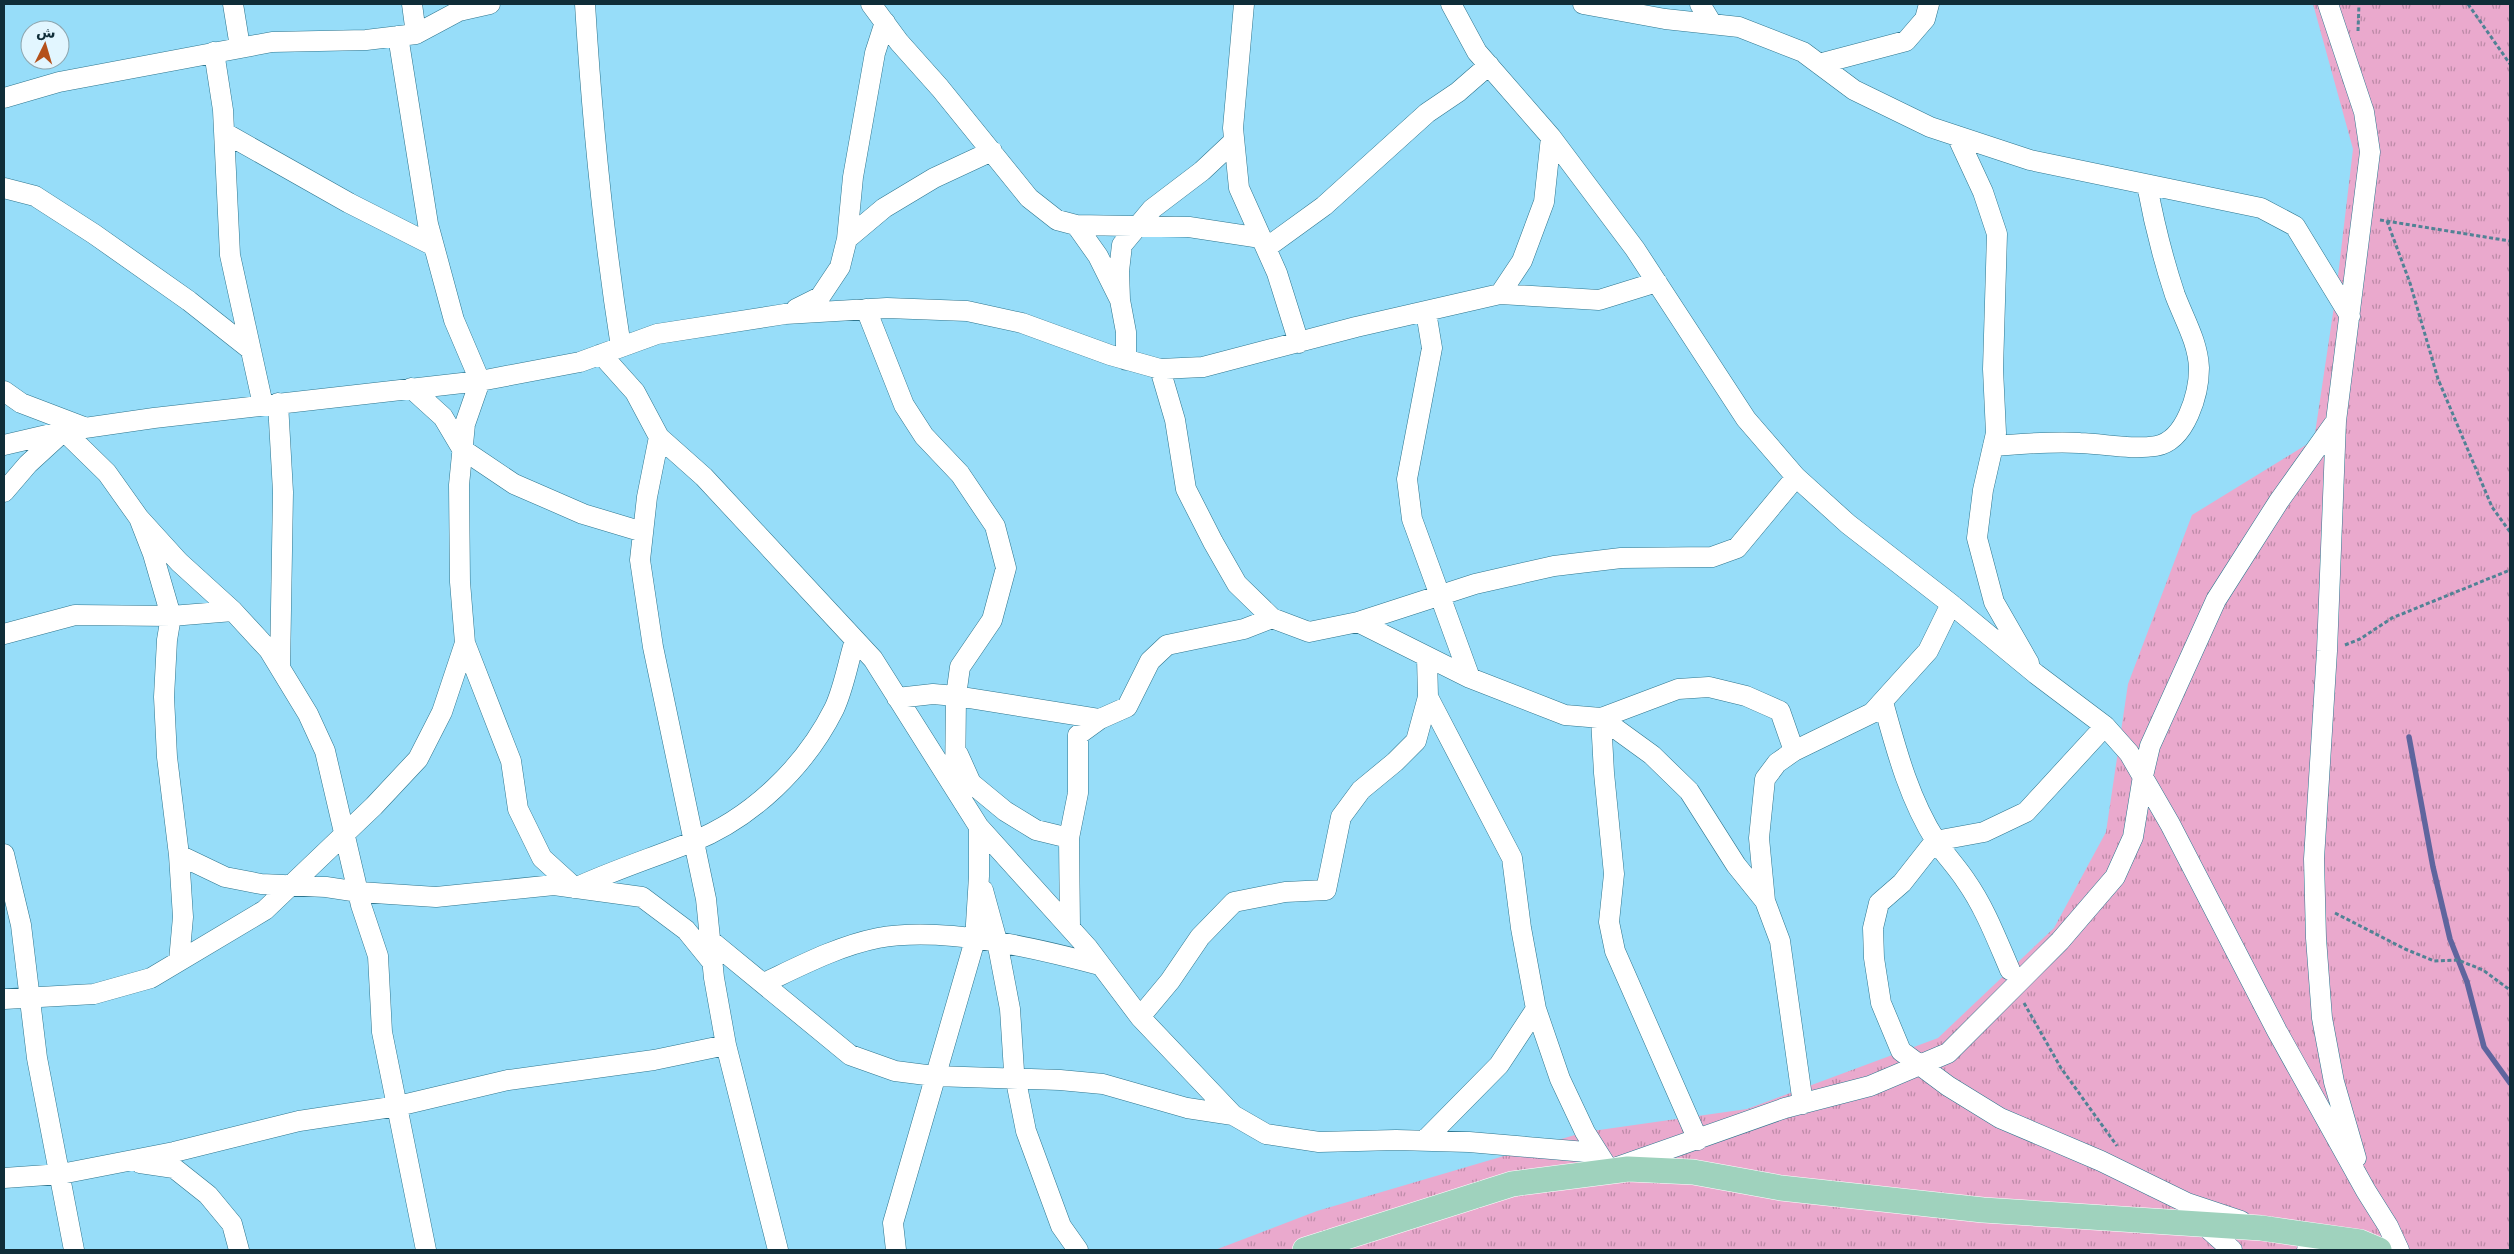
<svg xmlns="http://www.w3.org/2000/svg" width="2514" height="1254" font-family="'DejaVu Sans',Vazirmatn,sans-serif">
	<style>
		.grass { fill: url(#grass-tufts) }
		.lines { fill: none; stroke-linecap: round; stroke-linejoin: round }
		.stream { stroke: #5f659e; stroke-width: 5.5 }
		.minor-casing { stroke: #2d758e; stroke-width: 21 }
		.major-casing { stroke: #fff; stroke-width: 26 }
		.path { stroke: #518295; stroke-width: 3; stroke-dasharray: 4 2.5; stroke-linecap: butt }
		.minor { stroke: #fff; stroke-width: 20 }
		.major { stroke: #9fd2bd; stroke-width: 25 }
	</style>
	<defs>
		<pattern id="grass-tufts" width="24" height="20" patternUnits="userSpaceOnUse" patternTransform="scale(1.25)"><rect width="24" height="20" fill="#eaa9cd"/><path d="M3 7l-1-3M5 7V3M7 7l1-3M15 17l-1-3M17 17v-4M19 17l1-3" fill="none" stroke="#bc8aa7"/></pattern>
	</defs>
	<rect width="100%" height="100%" fill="#97ddf9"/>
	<path class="grass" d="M2313 4H2510V1250H1215L1317 1211 1585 1132 1747 1109 1938 1038 2054 928 2106 832 2128 684 2192 515 2314 440 2336 293 2353 149Z"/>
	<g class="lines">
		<path class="stream" d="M2409 737 2433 867 2450 939 2467 982 2484 1047 2510 1083"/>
		<g class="minor-casing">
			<path id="minor" d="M233 4 240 47
				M412 4 416 34
				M585 4C592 119 603 233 621 347
				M871 4 899 42 940 88 1029 198 1057 220 1076 225 1098 256 1120 300
				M1244 4 1233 128 1239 188 1277 273 1299 343
				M1451 4 1477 52 1551 137 1635 249 1746 419 1796 477 1848 524 1951 604 2036 674 2105 726 2129 753 2170 824 2277 1031 2366 1191 2388 1226 2399 1250
				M1583 4 1665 19 1739 27 1803 52 1854 90 1930 127 2030 160 2261 208 2295 226 2350 316
				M1700 4 1712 24
				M2328 4 2364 112 2370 152 2336 421 2327 651 2314 859 2316 938 2322 1018 2334 1082 2356 1158
				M214 52 223 110 230 255 263 405
				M1819 64 1906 41 1925 19 1929 4
				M4 98 59 82 272 42 366 40 416 34 459 11 490 4
				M225 133 349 203 434 246
				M1957 136 1983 192 1997 234 1993 369 1996 433 1983 490 1977 538 1994 602 2029 663
				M4 188 35 196 94 234 189 301 251 350
				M1076 225 1189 227 1261 238
				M847 239 884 208 934 178 992 151
				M1266 248 1324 206 1427 113 1458 92 1489 65
				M1500 294 1522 261 1544 202 1551 137
				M796 309 820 297 840 267 847 239 853 177 875 53 885 22
				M866 309 904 405 924 436 960 474 995 526 1006 568 992 620 960 667 956 696 955 788
				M1426 312 1432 348 1407 479 1412 519 1470 678
				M601 354 635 392 659 437 704 477 873 659 979 827 1088 948 1140 1017 1233 1115 1266 1134 1319 1142 1396 1140 1469 1142 1598 1153
				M1126 360V332L1120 300 1119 271 1122 245 1152 209 1202 171 1234 141
				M1160 369 1175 420 1186 489 1213 542 1237 584 1272 618 1309 632 1358 622 1475 584 1554 566 1621 558 1712 557 1737 548 1796 477
				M411 388 443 417 462 449 514 484 583 514 643 532
				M4 391 21 403 84 427
				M278 403 283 492 280 668
				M659 437 647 497 640 560 653 647 706 899 714 978 726 1045 778 1250
				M4 445 64 431 154 418 480 381 580 362 657 334 785 314 887 308 967 311 1022 323 1110 355 1160 369 1203 367 1356 327 1500 294 1599 300 1657 282
				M1993 446C2022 444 2051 441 2080 443 2106 444 2131 450 2156 446 2186 441 2199 393 2199 368 2198 342 2184 319 2175 295 2163 259 2154 223 2147 185
				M4 492 28 464 64 431 107 473 139 518 153 554 171 616 167 640 164 697 167 757 179 855 183 917 179 961
				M139 518 179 562 233 611 269 650 308 714 325 751 361 905 378 956 382 1032 426 1250
				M1358 622 1470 678 1565 715 1601 718 1678 689 1709 687 1746 696 1780 711 1794 751
				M4 634 75 615 171 616 233 611
				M465 643 511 761 518 809 542 858 575 888C614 870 652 858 692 842 752 818 805 767 834 709 844 688 848 662 855 640
				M1427 657 1428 697 1512 858 1521 928 1536 1009 1560 1079 1585 1132 1609 1170 1785 1108 1870 1086 1948 1053 2060 941 2115 877 2133 837 2143 776 2150 746 2216 600 2279 501 2336 421
				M897 698 933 694 956 696 1100 719
				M1883 702C1896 749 1909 799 1936 841 1945 855 1957 867 1966 881 1985 908 1997 940 2010 970
				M1601 718 1604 773 1614 874 1609 922 1615 951 1698 1140
				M1601 718 1652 755 1689 791 1736 865 1765 901
				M2105 726 2026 812 1984 832 1935 841 1902 883 1879 903 1873 928 1874 958 1881 1003 1901 1051 1948 1086 2000 1118 2101 1161 2187 1203 2241 1221
				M958 754 971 783 1005 811 1036 830 1069 838
				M4 854 21 925 37 1058 74 1250
				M179 855 225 877 261 884 326 887 359 892 436 897 554 885 642 897 686 930 712 962
				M983 890 997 941 1010 1009 1014 1071 1026 1131 1061 1226 1078 1250
				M1070 928 1069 838 1078 793V735L1100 719 1127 707 1150 661 1167 645 1244 629 1272 618
				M710 940 850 1055 895 1071 934 1076 1060 1080 1103 1084 1187 1108 1233 1115
				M764 983C800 966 838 946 878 938 945 926 1035 948 1100 965
				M4 999 94 994 151 978 265 910 374 806 418 759 442 712 465 643 460 582 459 485 465 424 480 381 454 320 428 224 398 36
				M1140 1017 1170 981 1200 937 1234 902 1285 892 1326 890 1341 817 1361 790 1395 762 1416 741 1428 697
				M1803 1104 1780 941 1765 901 1759 838 1765 779 1777 763 1794 751 1872 713 1928 651 1951 604
				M1425 1140 1499 1065 1536 1009
				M140 1163 174 1168 208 1195 232 1224 239 1250
				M4 1178 61 1174 174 1152 299 1121 398 1106 508 1080 654 1060 726 1045
				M2204 1225 2232 1250
				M896 1250 893 1223 975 940 979 876V827
				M2307 1250 2323 1236"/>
		</g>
		<g class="major-casing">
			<path id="major" d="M1305 1250 1512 1184 1628 1169 1693 1172 1781 1188 1983 1210 2261 1228 2360 1242 2379 1250"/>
		</g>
		<path class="path" d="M2468 4 2510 64
			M2358 31 2359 4
			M2380 220 2510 241
			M2387 221 2410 283 2438 379 2492 507 2510 532
			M2345 645 2360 639 2392 618 2510 570
			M2335 913 2405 949 2434 961 2458 960 2483 970 2510 990
			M2024 1003 2061 1068 2117 1146"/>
		<use href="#minor" class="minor"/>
		<use href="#major" class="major"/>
	</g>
	<rect width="2514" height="1254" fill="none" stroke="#0f2d38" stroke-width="10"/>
	<g transform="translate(45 45) rotate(5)"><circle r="24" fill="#e2f6ff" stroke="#8ea6af"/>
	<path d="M0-4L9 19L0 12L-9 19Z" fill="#b4511b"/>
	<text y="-8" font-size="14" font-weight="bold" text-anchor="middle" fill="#0f2d38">ش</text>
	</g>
</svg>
